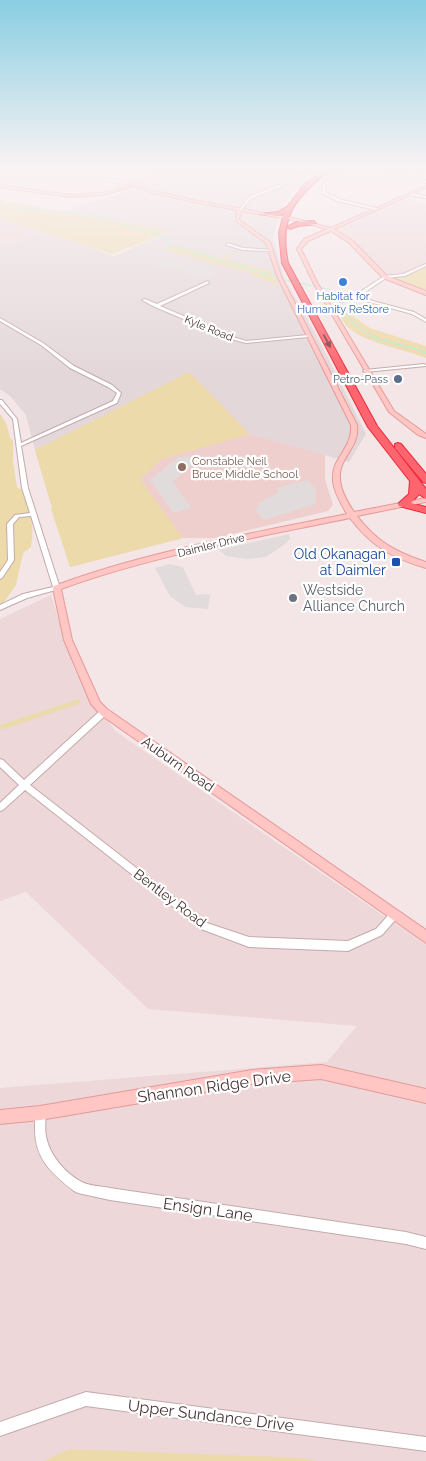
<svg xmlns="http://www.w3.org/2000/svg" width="426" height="1461" font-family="Raleway,sans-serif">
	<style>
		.residential { fill: #edd7d8 }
		.industrial { fill: #e3d7d9 }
		.education { fill: #efcece }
		.green { fill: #ecdaaa }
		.parking { fill: #e2dbdc }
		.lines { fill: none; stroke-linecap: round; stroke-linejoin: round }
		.stream { stroke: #9cf6da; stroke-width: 1 }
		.street-casing { stroke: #c3aaac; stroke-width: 2 }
		.secondary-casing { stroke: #e59a99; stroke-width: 2 }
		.highway-casing { stroke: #eb293b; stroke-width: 2 }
		.street { fill: #fff; fill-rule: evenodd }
		.secondary { fill: #ffc6c4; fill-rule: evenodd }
		.highway { fill: #ff656e; fill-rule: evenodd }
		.oneway { fill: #7e4347 }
		.shop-dot { fill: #3f7fe0; stroke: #fff; stroke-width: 2 }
		.service-dot { fill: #5c6f8a; stroke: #fff; stroke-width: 2 }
		.education-dot { fill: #8d6e63; stroke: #fff; stroke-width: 2 }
		.transit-dot { fill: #1a4fb4; stroke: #fff; stroke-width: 2 }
		.worship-dot { fill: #6b7280; stroke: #fff; stroke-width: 2 }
		.labels { text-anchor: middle; stroke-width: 4.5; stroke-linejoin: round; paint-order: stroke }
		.far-shop-label { font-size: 11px; fill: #366cbe; stroke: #fff }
		.far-street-label { font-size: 11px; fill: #473436; stroke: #fff }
		.far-service-label { font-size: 11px; fill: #4e5e75; stroke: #fff; text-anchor: end }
		.far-education-label { font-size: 11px; fill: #785e54; stroke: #fff; text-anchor: start }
		.transit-label { font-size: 14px; fill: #164399; stroke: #fff; text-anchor: end }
		.worship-label { font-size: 14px; fill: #5b616d; stroke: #fff; text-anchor: start }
		.street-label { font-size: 14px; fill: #473436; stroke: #fff }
		.near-street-label { font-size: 16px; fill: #473436; stroke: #fff }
	</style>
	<rect width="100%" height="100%" fill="#f4e5e6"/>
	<path class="residential" d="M403 198 426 205V266L391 280 378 271 353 242 333 230 388 203Z
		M0 218 40 232 0 247Z
		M51 595 75 671 115 731 426 945V1461H0V1088L327 1062 357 1026 148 1009 26 892 0 901V619Z"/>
	<path class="industrial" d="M181 169H324L291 192 281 208 273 238 284 278 317 336 366 434 349 462 250 434 189 372 35 450 26 415 10 396 0 389V247L40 232 59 236 114 256 170 232 65 211 134 189Z"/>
	<path class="education" d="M189 372 250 434 325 455V479L333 505 328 511 216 538H183L70 567 35 450Z"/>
	<path class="green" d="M0 199 6 202 172 231 112 254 0 218Z
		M176 245 221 258 230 254 248 253 232 255 225 259 272 272 278 286 246 272 164 250Z
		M426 266V294L391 280Z
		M334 303 370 328 426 346V358C405 349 358 342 345 324 340 318 337 310 334 303Z
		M189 372 250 434 162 459 140 479 183 538 70 567 51 509 52 508 35 450Z
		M0 414 7 425 10 438 13 441V462L17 487 25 492C32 511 34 527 31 547L23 553 16 585 0 608Z
		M79 699 81 703 1 730 0 725Z
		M70 1449 303 1458 318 1461H43Z"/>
	<path class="parking" d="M165 257 198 267 205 263 210 265 202 268 212 272 211 279H200L194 274 149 263Z
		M202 456 173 482 191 508 174 513 150 480 179 457Z
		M307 480 316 489V504L264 520 256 511 260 502 279 492 276 488Z
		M289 534 290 539 285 544 266 557 246 559 226 556 219 550Z
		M170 564 183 567 196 595 210 594 208 609 185 607 170 596 155 568Z"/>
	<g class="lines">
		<path class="stream" d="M0 206 85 214 165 236 169 244 174 246 285 280 332 290C342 314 358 334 384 341 398 345 413 346 426 353"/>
		<g class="street-casing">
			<path id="street" d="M284 169C292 169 301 175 308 174 314 173 318 169 324 169L252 198 240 211H238L250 196 305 175Z
				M344 169H347L325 185V192L339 199 376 208V210L337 201 322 193 323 184Z
				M382 169H387L426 181V183Z
				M419 169H423V170L422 171Z
				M97 177 126 182 127 183 126 184 96 179Z
				M410 193 426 196V198L409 195Z
				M227 243 243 248 273 250 271 251 243 250 226 245Z
				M426 264V266L405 276 386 278 358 297 414 312 426 319V322L412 314 355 298 342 302 340 301 354 296 384 276 403 274Z
				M208 281 209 283 160 306 233 337 246 341 308 335 310 336 308 337 246 343 231 339 155 307 142 300 145 299 157 304Z
				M0 318 43 343 74 366 112 385 121 393 117 403 21 446 28 488 60 588 59 589 27 598 0 610V605L23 594 53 587 31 516 19 517 13 524 14 560 2 578 0 579V572L8 560 7 524 15 515 30 513 22 488 13 419 0 404V400H2L17 419 21 443 113 401 117 393 108 387 70 368 41 345 0 321Z
				M424 364 426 365V366L365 372 363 371 365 370Z
				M104 709 107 710 108 712 107 714 30 785 207 923 249 937 348 941 376 929 391 912 394 911 397 912 399 915 397 918 382 935 348 951 249 947 201 929 25 790 3 810 0 811V803L19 785 0 767V759L3 760 24 780 101 710Z
				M40 1108 44 1109C47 1118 44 1127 46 1136 49 1154 64 1172 80 1181 88 1186 101 1186 110 1188L406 1232 426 1237V1249L406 1244 110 1200 78 1193 74 1191C50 1172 34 1158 35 1125 35 1119 34 1114 36 1109Z
				M86 1392 426 1437V1451L86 1406 0 1436V1422Z"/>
		</g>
		<g class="secondary-casing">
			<path id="secondary" d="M168 169H173L139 185 152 190 188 199 293 218 331 228 426 186V188L334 229 353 241 387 276 426 291V295L383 278 349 243 331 231 308 241 301 249 318 284 394 411 426 434V438L418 435 389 412 314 284 297 249 304 239 327 229 293 220 241 211 239 220 270 242 281 276 357 425C359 441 351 448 344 461 334 479 344 497 354 512L426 498V502L357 516C377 542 396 552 426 562V568C392 558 371 546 350 518 254 538 154 555 61 589L72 640 100 702 107 709 426 930V943L101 715 91 704 64 640 53 588 54 586C148 551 249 534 347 514 336 496 326 477 339 458 346 446 352 439 351 425L277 276 266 243 236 221 237 210 188 201 150 192 136 186 102 195 70 197 0 187V185L70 195 102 193 124 188 117 187 120 183 131 182 135 183ZM131 184 133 185 129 187 121 185Z
				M321 1065 426 1089V1103L321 1079 252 1084 40 1120 0 1124V1110L40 1106 252 1070Z"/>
		</g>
		<g class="highway-casing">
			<path id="highway" d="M325 169H331C296 198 278 215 288 263L377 426 426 489V499L419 494 411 503 426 507V513L399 506 398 504 409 494 410 481 368 427 282 263 279 233 284 213 279 216 259 214 278 212 288 206 303 186Z
				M314 221 316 224 298 226 290 229 287 227 297 222Z
				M398 443 401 444 426 474V483L423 482 395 448V444Z"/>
		</g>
		<use href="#street" class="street"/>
		<use href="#secondary" class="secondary"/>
		<use href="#highway" class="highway"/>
	</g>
	<defs><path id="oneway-solid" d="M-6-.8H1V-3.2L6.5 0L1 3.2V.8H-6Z" transform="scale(1.25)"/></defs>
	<use class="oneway" href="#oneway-solid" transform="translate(327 341) rotate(62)"/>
	<linearGradient id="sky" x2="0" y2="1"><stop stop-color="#89cee2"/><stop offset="0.45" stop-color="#faf3f4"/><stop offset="1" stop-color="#faf3f4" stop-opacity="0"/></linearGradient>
	<rect width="426" height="374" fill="url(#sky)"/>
	<circle class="shop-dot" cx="343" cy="282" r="5"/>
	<circle class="service-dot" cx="398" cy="379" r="5"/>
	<circle class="education-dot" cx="182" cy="467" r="5"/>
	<rect class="transit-dot" x="391" y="557" width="10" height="10" rx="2.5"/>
	<circle class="worship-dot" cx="293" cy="598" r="5"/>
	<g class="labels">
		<g class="far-shop-label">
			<text x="343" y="300">Habitat for<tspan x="343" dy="13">Humanity ReStore</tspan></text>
		</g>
		<g class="far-street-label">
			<text transform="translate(209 328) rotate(22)" y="4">Kyle Road</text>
			<text transform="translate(211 545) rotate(-14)" y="4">Daimler Drive</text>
		</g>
		<g class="far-service-label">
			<text x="388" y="383">Petro-Pass</text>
		</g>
		<g class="far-education-label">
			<text x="192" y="465">Constable Neil<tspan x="192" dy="13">Bruce Middle School</tspan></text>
		</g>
		<g class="transit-label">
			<text x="386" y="559">Old Okanagan<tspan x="386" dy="16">at Daimler</tspan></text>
		</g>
		<g class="worship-label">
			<text x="303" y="595">Westside<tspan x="303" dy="16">Alliance Church</tspan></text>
		</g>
		<g class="street-label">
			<text transform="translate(178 764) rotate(35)" y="5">Auburn Road</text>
			<text transform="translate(170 898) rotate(37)" y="5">Bentley Road</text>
		</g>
		<g class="near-street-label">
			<text transform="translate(214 1086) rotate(-8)" y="6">Shannon Ridge Drive</text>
			<text transform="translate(208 1209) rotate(8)" y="6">Ensign Lane</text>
			<text transform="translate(211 1415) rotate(7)" y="6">Upper Sundance Drive</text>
		</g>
	</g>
</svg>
